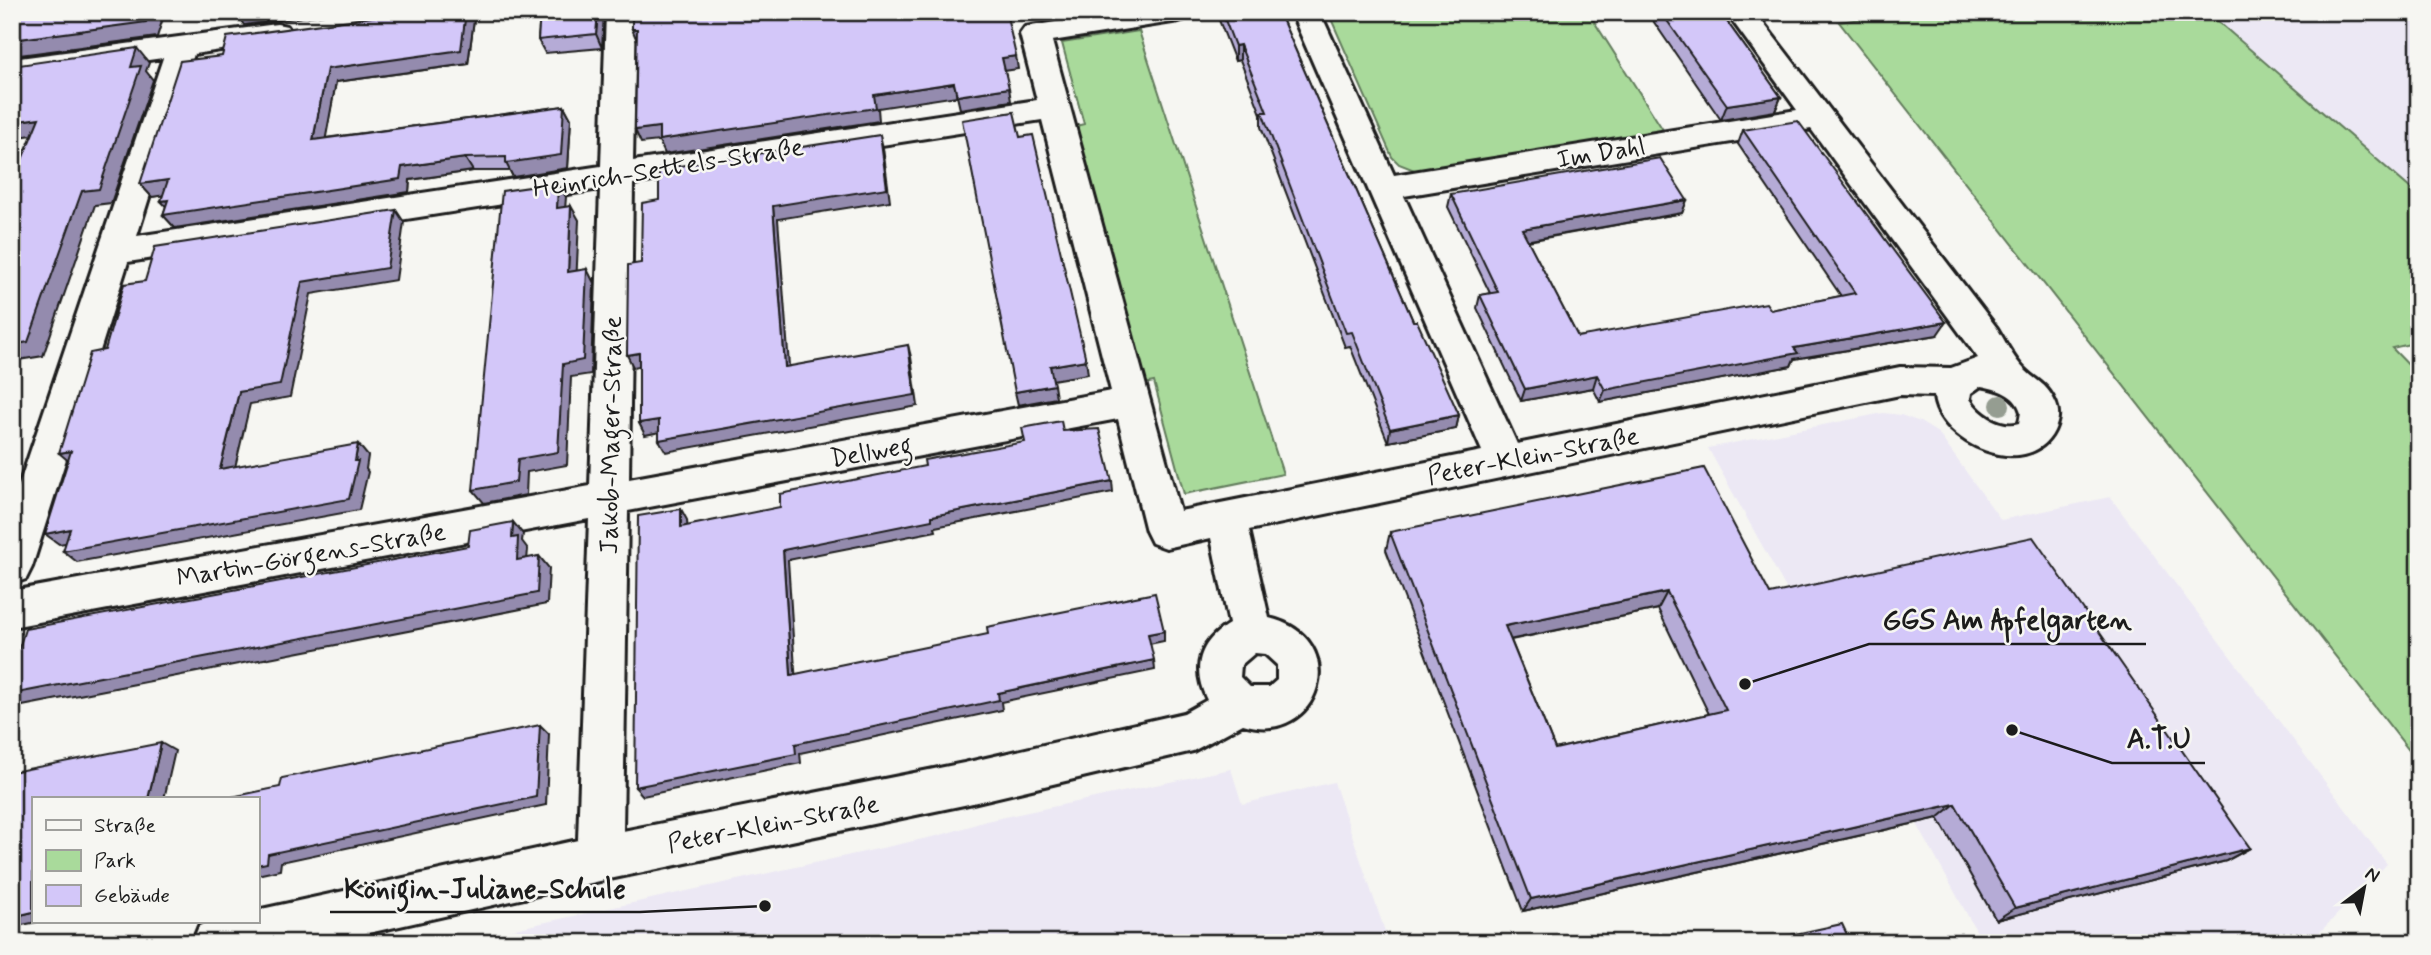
<svg xmlns="http://www.w3.org/2000/svg" width="2431" height="955" font-family="Mynerve,sans-serif">
	<style>
		.built { fill: #ece8f4 }
		.green { fill: #a9da9b; stroke: #627b5c; stroke-width: 2 }
		.lines { fill: none; stroke-linecap: round; stroke-linejoin: round }
		.minor-casing { stroke: #1c1c1c; stroke-width: 6 }
		.minor { fill: #f6f6f2; fill-rule: evenodd }
		.tree { fill: #959d91 }
		.wall { fill: #b5abd6; stroke: #1c1c1c; stroke-width: 2; fill-rule: evenodd }
		.shaded-wall { fill: #948bae; stroke: #1c1c1c; stroke-width: 2 }
		.building { fill: #d3c7f9; stroke: #1c1c1c; stroke-width: 2; fill-rule: evenodd }
		.labels { text-anchor: middle; stroke-width: 5; stroke-linejoin: round; paint-order: stroke }
		.street-label { font-size: 26px; fill: #1c1c1c; stroke: #f6f6f2 }
		.leader { fill: none; stroke: #1c1c1c; stroke-width: 2.5 }
		.callout-dot { fill: #1c1c1c; stroke: #f6f6f2; stroke-width: 2.5 }
		.callout-label { font-size: 28px; text-anchor: middle; font-weight: bold; fill: #1c1c1c; stroke: #f6f6f2; stroke-width: 5; stroke-linejoin: round; paint-order: stroke }
	</style>
	<rect width="100%" height="100%" fill="#f6f6f2"/>
	<filter id="ink" filterUnits="userSpaceOnUse"><feTurbulence type="fractalNoise" baseFrequency=".0143" numOctaves="2"/><feDisplacementMap in="SourceGraphic" scale="14" xChannelSelector="R" yChannelSelector="G"/><feConvolveMatrix kernelMatrix="1 2 1 2 8 2 1 2 1" color-interpolation-filters="sRGB"/></filter>
	<g filter="url(#ink)">
		<path class="built" d="M2207 12H2419V196Z
			M1883 413 1901 415 1920 422 1938 433 2001 520 2110 497 2387 864 2309 943H1983L1708 448Z
			M1231 769 1242 804 1334 782 1389 943H451L941 835 986 821Z"/>
		<path class="green" d="M1328 12H1588L1665 133 1422 173 1399 164 1392 157Z
			M1857 12H2207L2419 196V342L2392 348 2419 376V763L1839 22 1861 19Z
			M1139 31 1283 474 1184 494 1154 382 1139 385 1072 127 1084 124 1062 43Z"/>
		<g class="lines">
			<g class="minor-casing">
				<path id="minor" d="M606 12H636L633 161 1037 100 1020 34 1025 27 1074 19 1072 12H1193L1189 18 1179 21 1052 41 1180 511 1482 451 1291 12H1320L1394 175 1797 110 1726 12H1755L1997 328C2005 341 2013 358 2024 369 2038 383 2047 383 2056 404 2060 414 2058 422 2054 431 2029 482 1938 444 1934 396L1900 395 1249 530 1269 618C1354 638 1320 748 1243 724L1193 751 964 805 600 881 324 943H192L199 926 210 922H257V910L578 840 589 519 12 627V591L590 486 600 189 128 262 32 567 26 579 12 584V506L163 58 12 79V59L277 24 287 26 292 33 287 40 194 54 137 236 601 166ZM1042 120 1111 391 629 479 633 184ZM1811 129 1978 358 1951 368 1900 367 1517 444 1404 196ZM1981 386C1997 389 2016 394 2021 412L2019 423C2000 429 1980 414 1970 399L1971 393ZM1118 419 1146 531 1152 543 1166 548 1211 538 1229 624C1198 643 1192 669 1207 700L1184 713 964 763 623 831 628 511ZM1255 653 1265 654 1277 665V680L1269 687H1250L1240 677 1241 665Z"/>
			</g>
			<use href="#minor" class="minor"/>
		</g>
		<circle class="tree" cx="2000" cy="405" r="10"/>
		<path class="wall" d="M408 12H475L468 64 336 82 325 138 564 106 571 119 568 168 513 177 510 171H473L410 180 409 192 175 228 163 215 166 206 161 201 163 195 152 197 140 184 222 56Z
			M540 12H604L602 48 545 53 538 40Z
			M1219 12H1279L1413 321 1459 415 1456 429 1388 442 1350 346 1345 347 1261 127V114L1240 60 1235 61 1219 20Z
			M1647 12H1720L1781 97 1775 111 1721 120Z
			M1743 130 1937 335 1794 359 1791 366 1600 402 1593 388 1521 401 1477 308 1480 295 1490 293 1448 207 1451 194 1687 200 1682 213 1528 241 1578 337 1771 310 1841 296 1738 144Z
			M1390 532 1770 594 2250 848 2226 861 1996 920 1938 818 1523 911 1386 550ZM1658 609 1709 714 1555 749 1511 640Z"/>
		<path class="shaded-wall" d="M150 12H165L157 37 12 56V40Z
			M235 12H339L244 25Z
			M466 12H475L468 64 336 82 323 153 313 140 327 69Z
			M598 12H604L602 48 596 34Z
			M632 29H637L638 43Z
			M1240 45V60L1235 61V46Z
			M137 48 149 63 146 71 153 80 111 203 95 205 43 356 12 361V345L82 191Z
			M1016 56 1018 69 1004 71 1002 58Z
			M954 83 957 96 878 108 879 121 665 154 659 141 641 143 635 130Z
			M1009 88 1011 101 960 109 957 96Z
			M1781 97 1775 111 1721 120 1727 105Z
			M564 106 571 119 568 168 513 177 506 163Z
			M39 118 52 132 12 138V122Z
			M880 135 883 148 890 201 778 219 790 379 785 367 773 206Z
			M465 158 473 171 410 180 409 192 175 228 163 215 172 213 161 201Z
			M168 180 179 193 152 197 140 184Z
			M558 183 566 197 564 222 557 208Z
			M1687 200 1682 213 1519 242 1522 229Z
			M571 206 579 220 576 286 568 272Z
			M396 210 404 222 396 280 311 294 290 397 250 404 232 480 220 469 239 392 302 282Z
			M587 269 594 283 591 374 571 377 567 465 527 472 526 495 484 503 473 490 563 364Z
			M1946 322 1937 335 1794 359 1791 366 1600 402 1605 390 1794 348Z
			M908 345 911 357 918 406 666 452 659 440Z
			M639 353 646 365 633 367 627 355Z
			M1086 360 1088 374 1052 380 1050 366Z
			M1597 375 1593 388 1521 401 1525 389Z
			M1054 385 1056 398 1018 405 1015 392Z
			M1459 415 1456 429 1388 442 1390 429Z
			M659 420 665 431 645 435 639 423Z
			M358 444 368 456 366 469 368 472 359 510 77 562 63 551 355 461Z
			M71 451 72 464 59 453Z
			M1112 481 1113 492 935 527 936 531 788 560 796 685 791 675 783 550 932 516Z
			M681 509 687 520 688 537 681 527Z
			M513 522 523 534 522 541 528 549 526 572 517 560 512 538Z
			M70 529 84 540 59 544 45 534Z
			M539 556 549 568 547 604 12 708V694Z
			M1667 592 1658 609 1499 642 1505 626Z
			M1164 631V641L1149 644 1148 634Z
			M1154 660 1155 670 1001 702 1002 710 800 753 801 763 643 796 635 787 795 744 998 693Z
			M540 725 549 734 546 805 281 862 280 870 257 875V865L268 854Z
			M161 743 175 751 164 799H148Z
			M1955 804 1938 818 1523 911 1531 899Z
			M2250 848 2226 861 1996 920 2015 908Z
			M33 912V922H37L12 927V917Z"/>
		<path class="building" d="M12 12H150L146 22 12 40Z
			M408 12H466L461 50 327 69 313 140 564 106 561 155 506 163V157L465 158 402 167 400 179 163 215 168 200 161 201 168 180 140 184 180 61 222 56 227 37Z
			M540 12H598L596 34 538 40Z
			M632 12H1006L1016 56 1002 58 1009 88 957 96 954 83 874 95 876 108 659 140V127L635 130 637 29H632Z
			M1222 12H1279L1413 321H1417L1459 415 1390 429 1352 332 1346 333 1262 112H1267L1240 45 1235 46Z
			M1661 12H1720L1781 97 1727 105Z
			M137 48 131 67 141 66 99 189 82 191 28 342 12 345V184L39 118 12 122V66Z
			M1014 112 1020 137 1033 135 1086 360 1050 366 1054 385 1015 392 962 120Z
			M1798 121 1946 322 1794 348 1798 353 1605 390 1597 375 1525 389 1480 295 1498 292 1451 194 1660 158 1687 200 1522 229 1578 337 1766 303 1771 310 1855 293 1743 130Z
			M880 135 887 188 773 206 785 367 908 345 915 395 659 440V420L639 423V353L627 355 628 265 641 263 642 203 659 200V169Z
			M558 183 557 208 571 206 568 272 587 269 583 360 563 364 558 452 518 459 516 482 473 490 502 191Z
			M396 210 387 268 302 282 280 385 239 392 220 469 358 444 355 461H358L349 499 63 551 70 529 45 534 71 451 59 453 90 353 105 350 124 284 145 281 155 247Z
			M1061 421 1063 431 1099 429 1112 481 932 516V520L783 550 791 675 988 634 987 627 1155 593 1164 631 1148 634 1154 660 998 693 999 700 795 744 796 754 635 787 638 516 681 509V527L780 507V494L925 466 924 460 1025 442 1022 428Z
			M1704 468 1770 594 2033 537 2250 848 2015 908 1955 804 1531 899 1390 532ZM1667 592 1726 710 1555 749 1505 626Z
			M513 522 512 538 518 537 517 560 539 556 537 593 12 694V656L17 655 25 629 468 546 470 530Z
			M540 725 536 797 268 854 267 863 257 865V799H222L280 787 282 778Z
			M161 743 148 799H33V912L12 917V772Z
			M1842 924 1851 943H1754Z"/>
	</g>
	<g class="labels">
		<g class="street-label">
			<text transform="translate(1601 152) rotate(-9)" y="9">Im Dahl</text>
			<text transform="translate(668 167) rotate(-9)" y="9">Heinrich-Settels-Straße</text>
			<text transform="translate(610 435) rotate(-89)" y="9">Jakob-Mager-Straße</text>
			<text transform="translate(871 451) rotate(-10)" y="9">Dellweg</text>
			<text transform="translate(1533 455) rotate(-11)" y="9">Peter-Klein-Straße</text>
			<text transform="translate(311 554) rotate(-10)" y="9">Martin-Görgens-Straße</text>
			<text transform="translate(773 823) rotate(-11)" y="9">Peter-Klein-Straße</text>
		</g>
	</g>
	<path class="leader" d="M1745 684L1869 644H2146M2012 730L2112 763H2205M765 906L640 912H330"/>
	<g class="callout-dot">
		<circle cx="1745" cy="684" r="7"/>
		<circle cx="2012" cy="730" r="7"/>
		<circle cx="765" cy="906" r="7"/>
	</g>
	<g class="callout-label">
		<text x="2007" y="629">GGS Am Apfelgarten</text>
		<text x="2159" y="748">A.T.U</text>
		<text x="485" y="898">Königin-Juliane-Schule</text>
	</g>
	<rect width="2431" height="955" fill="none" stroke="#f6f6f2" stroke-width="42"/>
	<rect x="21" y="21" width="2389" height="913" fill="none" stroke="#1c1c1c" stroke-width="2.5" filter="url(#ink)"/>
	<rect x="32" y="797" width="228" height="126" fill="#f6f6f2" stroke="#9f9f9c" stroke-width="2"/>
	<rect x="46" y="820" width="35" height="10" fill="#f6f6f2" stroke="#9f9f9c" stroke-width="2"/>
	<text x="94" y="832" font-size="21" fill="#1c1c1c">Straße</text>
	<rect x="46" y="850" width="35" height="21" fill="#a9da9b" stroke="#9f9f9c" stroke-width="2"/>
	<text x="94" y="867" font-size="21" fill="#1c1c1c">Park</text>
	<rect x="46" y="885" width="35" height="21" fill="#d3c7f9" stroke="#9f9f9c" stroke-width="2"/>
	<text x="94" y="902" font-size="21" fill="#1c1c1c">Gebäude</text>
	<g transform="translate(2364 888) rotate(32)" stroke="#f6f6f2" stroke-width="5" paint-order="stroke">
	<path d="M0-5L12 26L0 18L-12 26Z" fill="#1c1c1c"/>
	<text y="-10" font-size="19" font-weight="bold" text-anchor="middle" fill="#1c1c1c">N</text>
	</g>
</svg>
